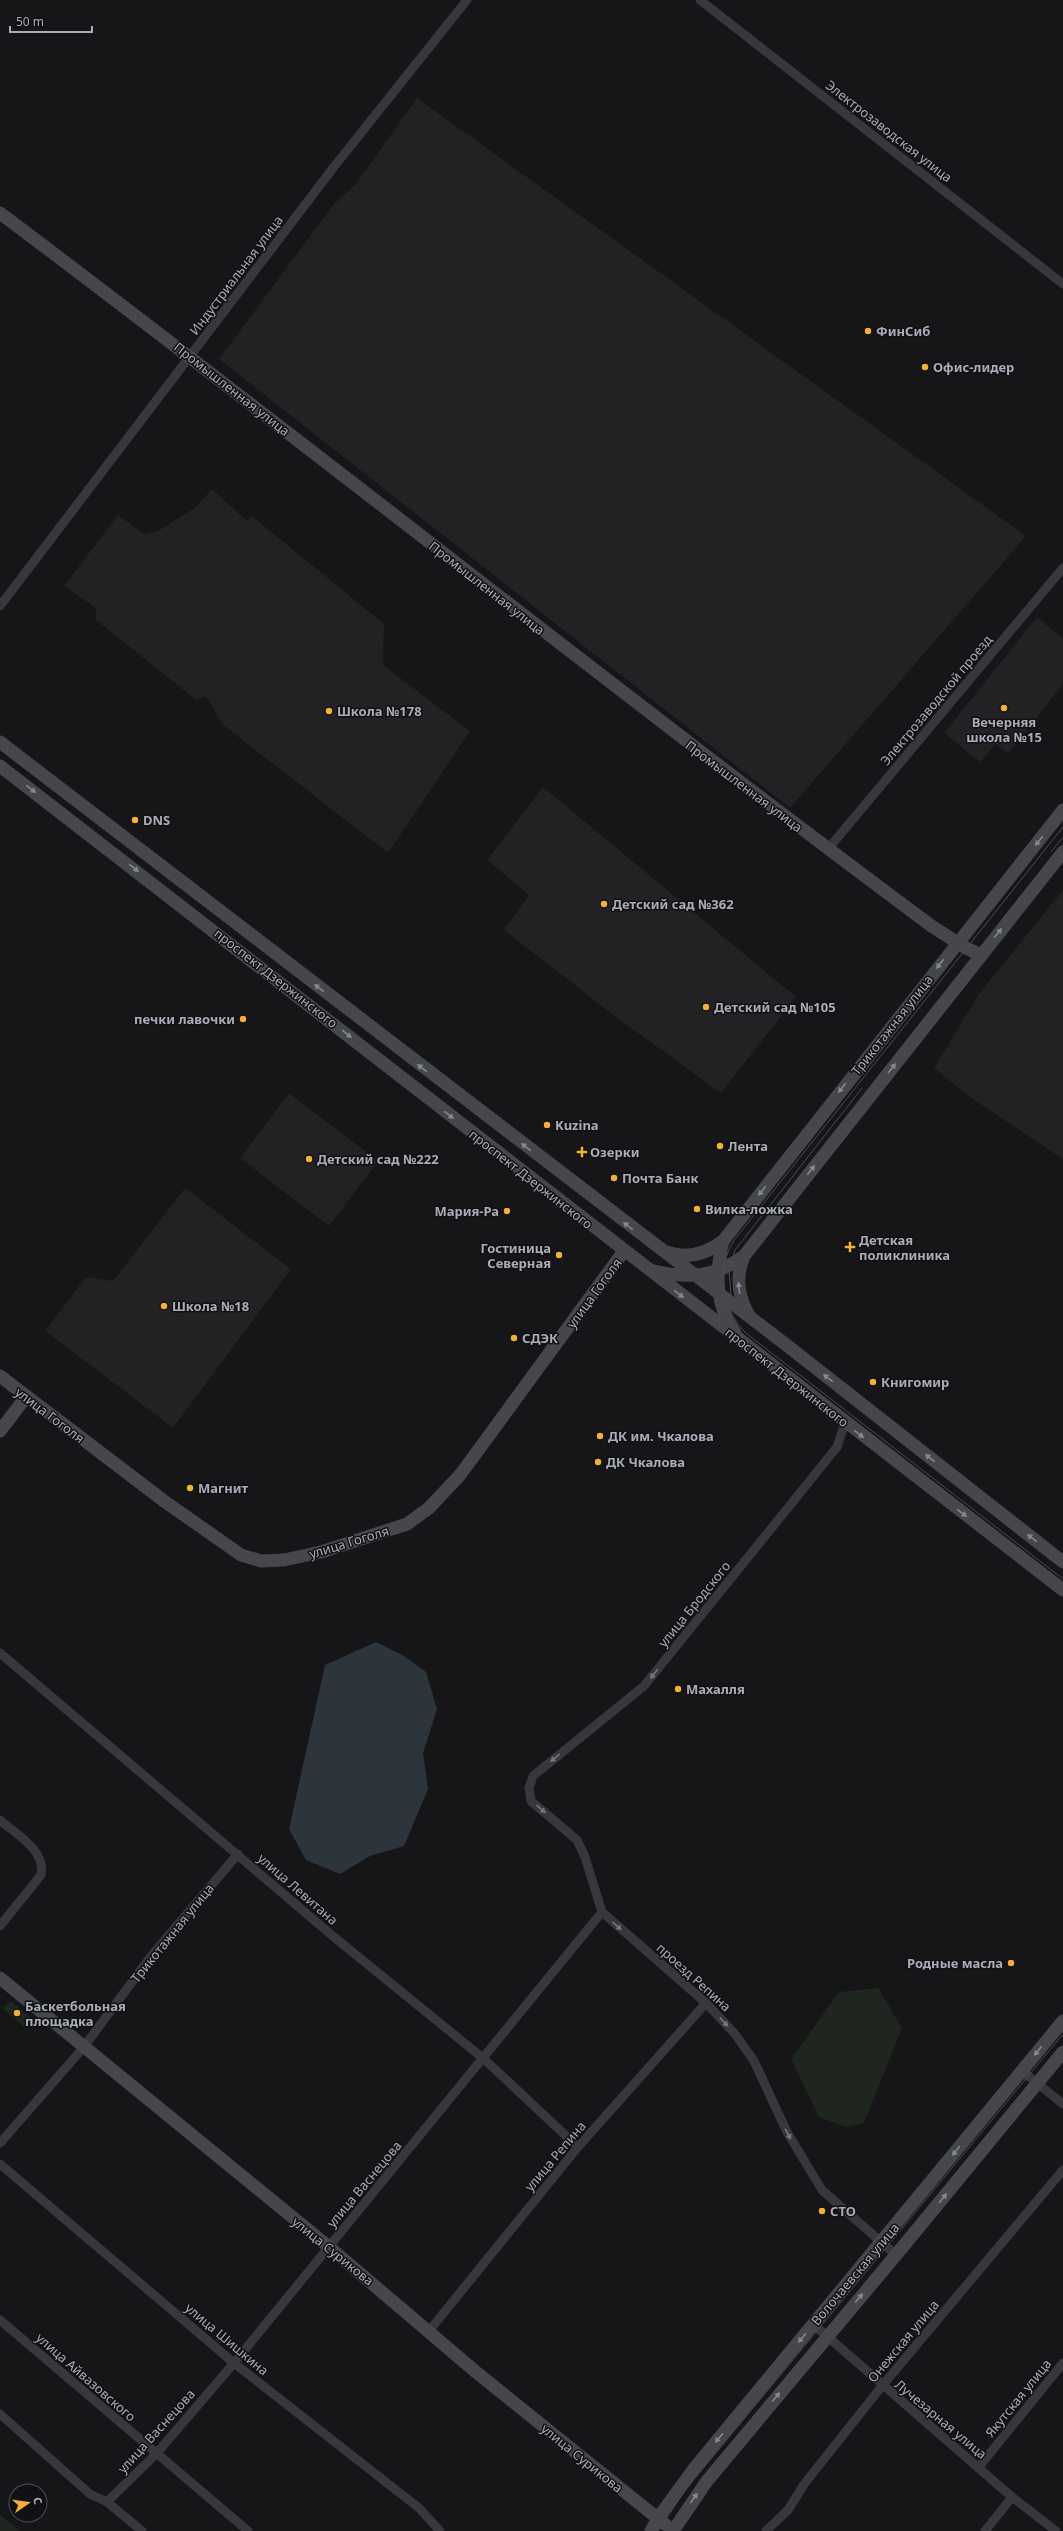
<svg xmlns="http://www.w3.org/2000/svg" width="1063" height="2531" font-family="'Noto Sans',sans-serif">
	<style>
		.built { fill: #222225 }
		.green { fill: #1e261f }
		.water { fill: #2c353c }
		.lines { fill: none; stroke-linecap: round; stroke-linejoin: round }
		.street { stroke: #37383d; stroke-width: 9 }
		.secondary { stroke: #45474d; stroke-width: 13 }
		.tram { stroke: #4a4c52; stroke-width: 1 }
		.oneway { fill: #858993 }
		.oneway2 { fill: #757881 }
		.poi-dot { fill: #f2b134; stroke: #111113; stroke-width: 1.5 }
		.labels { text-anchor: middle; stroke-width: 3; stroke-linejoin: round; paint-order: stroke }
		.street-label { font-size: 13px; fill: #a8adb8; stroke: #111113 }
		.poi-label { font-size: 13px; font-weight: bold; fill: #a8adb8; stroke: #111113; text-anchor: start }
	</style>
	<rect width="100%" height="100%" fill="#161618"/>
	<path class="built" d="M417 98 1026 536 790 808 219 359 334 204 356 184Z
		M212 489 247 521 252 516 384 624 383 665 470 731 388 853 223 725 206 696 196 700 96 620V608L64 586 118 515 144 534 158 531 196 507Z
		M1037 617 1063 639V684L1008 754 996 744 980 762 944 733Z
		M543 787 796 997 721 1093 616 1017 504 930 529 895 487 860Z
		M1063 890V1159L970 1097 934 1068 979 994Z
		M289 1093 378 1161 329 1226 240 1158Z
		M185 1188 291 1269 173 1428 45 1331 86 1277 113 1281Z"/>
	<path class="green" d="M878 1988 902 2028 864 2123 846 2127 819 2117 791 2059 839 1992Z
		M11 2001 32 2019 25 2028 3 2008Z
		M0 2515 20 2531H0Z"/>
	<path class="water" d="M376 1642 404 1656 426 1672 437 1709 423 1753 428 1789 404 1846 370 1856 340 1874 306 1860 289 1829 325 1665Z"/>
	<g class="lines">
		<path class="street" d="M700 0 1063 284
			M0 606 333 168 467 0
			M828 849 1063 568
			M845 1423 837 1447 644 1686 533 1776 529 1788 531 1801 577 1840 585 1857 602 1912 706 2003 735 2034 754 2061 787 2132 822 2190 896 2255
			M0 1653 334 1937 484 2059 578 2147
			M0 1820C17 1835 46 1850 41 1875L0 1926
			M1022 2071 1063 2104
			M0 2143 83 2048 152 1955 238 1854
			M0 2164 234 2363 419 2508 440 2531
			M0 2320 248 2531
			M813 2324 1012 2497 1056 2531
			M429 2331 578 2147 706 2003
			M0 2414 90 2494 107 2502 142 2531
			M978 2468 1063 2363
			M107 2502 156 2454 234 2363 602 1912
			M766 2531 788 2510 805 2483 882 2386 1063 2170
			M985 2531 1012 2497"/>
		<path class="secondary" d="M0 213C313 448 618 693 933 927L966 948 981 955
			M0 742 789 1347 1063 1562
			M0 766 1063 1590
			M723 1241C715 1274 715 1305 735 1333
			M666 1252C687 1259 705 1255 723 1241L1063 810
			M654 1271C687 1279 716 1277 744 1256
			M750 1317C738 1297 735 1278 744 1256L1063 852
			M0 1376 164 1501 241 1555 261 1561 284 1560 321 1552 407 1524 429 1508 460 1475 624 1251
			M0 1431 26 1397
			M0 1978 329 2247 476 2372 666 2525
			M651 2531 658 2518 693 2470 1063 2021
			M673 2531 707 2481 896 2255 1063 2052"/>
		<path class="tram" d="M1063 827 735 1239C715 1268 721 1310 747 1334L1063 1579
			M1051 852 1063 837
			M731 1295 729 1271 735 1250 862 1088
			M658 2531 686 2489 1063 2034"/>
	</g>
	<defs><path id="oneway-solid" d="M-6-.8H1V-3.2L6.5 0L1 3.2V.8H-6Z"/></defs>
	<g class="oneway">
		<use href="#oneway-solid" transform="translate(31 789) rotate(37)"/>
		<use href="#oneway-solid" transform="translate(1039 841) rotate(129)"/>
		<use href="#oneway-solid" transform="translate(134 868) rotate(38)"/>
		<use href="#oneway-solid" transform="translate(998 933) rotate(-51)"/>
		<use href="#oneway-solid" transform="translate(940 964) rotate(128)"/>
		<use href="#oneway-solid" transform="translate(319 988) rotate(-142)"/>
		<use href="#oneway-solid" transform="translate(347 1034) rotate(39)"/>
		<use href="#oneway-solid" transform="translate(422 1068) rotate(-142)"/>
		<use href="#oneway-solid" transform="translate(892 1068) rotate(-52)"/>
		<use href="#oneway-solid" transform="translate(842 1088) rotate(128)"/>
		<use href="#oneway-solid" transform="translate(449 1115) rotate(39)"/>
		<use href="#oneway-solid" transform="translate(526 1147) rotate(-142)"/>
		<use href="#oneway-solid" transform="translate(811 1170) rotate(-51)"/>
		<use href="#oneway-solid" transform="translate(762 1191) rotate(128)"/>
		<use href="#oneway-solid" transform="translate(628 1226) rotate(-142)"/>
		<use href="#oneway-solid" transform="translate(739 1288) rotate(-97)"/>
		<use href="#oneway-solid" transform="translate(679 1294) rotate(38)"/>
		<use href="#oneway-solid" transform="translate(828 1378) rotate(-142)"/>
		<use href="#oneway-solid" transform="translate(859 1434) rotate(38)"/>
		<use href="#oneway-solid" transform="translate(930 1458) rotate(-142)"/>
		<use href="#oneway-solid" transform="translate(962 1513) rotate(37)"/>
		<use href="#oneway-solid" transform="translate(1032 1538) rotate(-142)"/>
		<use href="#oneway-solid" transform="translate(1038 2051) rotate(129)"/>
		<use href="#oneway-solid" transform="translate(956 2151) rotate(129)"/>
		<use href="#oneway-solid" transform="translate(943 2198) rotate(-51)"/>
		<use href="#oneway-solid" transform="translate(859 2298) rotate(-49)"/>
		<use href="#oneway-solid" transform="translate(802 2338) rotate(130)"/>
		<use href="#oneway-solid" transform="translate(776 2397) rotate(-50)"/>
		<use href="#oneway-solid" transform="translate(719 2438) rotate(130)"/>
		<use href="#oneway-solid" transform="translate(694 2498) rotate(-55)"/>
	</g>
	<g class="oneway2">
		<use href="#oneway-solid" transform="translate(654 1674) rotate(128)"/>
		<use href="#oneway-solid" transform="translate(555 1758) rotate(141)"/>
		<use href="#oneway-solid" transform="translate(541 1809) rotate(41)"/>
		<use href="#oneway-solid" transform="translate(617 1926) rotate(42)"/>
		<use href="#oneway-solid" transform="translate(724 2022) rotate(47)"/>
		<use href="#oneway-solid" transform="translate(788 2134) rotate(61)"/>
	</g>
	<g class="poi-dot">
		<circle cx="868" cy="331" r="4"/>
		<circle cx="925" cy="367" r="4"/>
		<circle cx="1004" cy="708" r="4"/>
		<circle cx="329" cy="711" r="4"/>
		<circle cx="135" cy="820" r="4"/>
		<circle cx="604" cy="904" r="4"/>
		<circle cx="706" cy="1007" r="4"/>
		<circle cx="243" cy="1019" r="4"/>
		<circle cx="547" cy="1125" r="4"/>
		<circle cx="720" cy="1146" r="4"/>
		<path d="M580 1146h4v4h4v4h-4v4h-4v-4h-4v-4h4z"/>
		<circle cx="309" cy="1159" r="4"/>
		<circle cx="614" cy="1178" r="4"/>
		<circle cx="697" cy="1209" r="4"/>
		<circle cx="507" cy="1211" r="4"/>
		<path d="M848 1241h4v4h4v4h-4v4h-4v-4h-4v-4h4z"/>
		<circle cx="559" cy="1255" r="4"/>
		<circle cx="164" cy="1306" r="4"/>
		<circle cx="514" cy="1338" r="4"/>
		<circle cx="873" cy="1382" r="4"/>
		<circle cx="600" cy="1436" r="4"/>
		<circle cx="598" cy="1462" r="4"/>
		<circle cx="190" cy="1488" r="4"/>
		<circle cx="678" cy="1689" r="4"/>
		<circle cx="1011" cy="1963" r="4"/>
		<circle cx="17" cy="2013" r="4"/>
		<circle cx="822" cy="2211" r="4"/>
	</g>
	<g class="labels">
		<g class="street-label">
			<text transform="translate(889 131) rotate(38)" y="5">Электрозаводская улица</text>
			<text transform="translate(236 275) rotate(-53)" y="5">Индустриальная улица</text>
			<text transform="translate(232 389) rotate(38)" y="5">Промышленная улица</text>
			<text transform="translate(487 588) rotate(38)" y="5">Промышленная улица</text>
			<text transform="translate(936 700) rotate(-50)" y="5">Электрозаводской проезд</text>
			<text transform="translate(744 786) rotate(37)" y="5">Промышленная улица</text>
			<text transform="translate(276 978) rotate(38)" y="5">проспект Дзержинского</text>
			<text transform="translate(892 1025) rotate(-52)" y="5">Трикотажная улица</text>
			<text transform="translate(531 1179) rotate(38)" y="5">проспект Дзержинского</text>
			<text transform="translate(594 1293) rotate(-54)" y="5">улица Гоголя</text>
			<text transform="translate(787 1377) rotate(38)" y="5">проспект Дзержинского</text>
			<text transform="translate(50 1415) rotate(37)" y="5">улица Гоголя</text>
			<text transform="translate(349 1542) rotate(-17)" y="5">улица Гоголя</text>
			<text transform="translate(694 1604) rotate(-51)" y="5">улица Бродского</text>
			<text transform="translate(298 1889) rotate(41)" y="5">улица Левитана</text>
			<text transform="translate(172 1933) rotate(-51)" y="5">Трикотажная улица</text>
			<text transform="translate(694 1977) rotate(42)" y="5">проезд Репина</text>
			<text transform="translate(555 2156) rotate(-50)" y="5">улица Репина</text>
			<text transform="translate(364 2184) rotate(-50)" y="5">улица Васнецова</text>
			<text transform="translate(333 2251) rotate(39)" y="5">улица Сурикова</text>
			<text transform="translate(855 2274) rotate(-50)" y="5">Волочаевская улица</text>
			<text transform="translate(227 2339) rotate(40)" y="5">улица Шишкина</text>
			<text transform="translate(903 2341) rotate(-50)" y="5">Онежская улица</text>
			<text transform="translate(86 2377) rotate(41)" y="5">улица Айвазовского</text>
			<text transform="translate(1018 2398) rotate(-51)" y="5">Якутская улица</text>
			<text transform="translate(941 2419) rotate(40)" y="5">Лучезарная улица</text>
			<text transform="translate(156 2431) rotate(-48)" y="5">улица Васнецова</text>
			<text transform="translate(582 2458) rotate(39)" y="5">улица Сурикова</text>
		</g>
		<g class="poi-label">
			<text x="876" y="336">ФинСиб</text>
			<text x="933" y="372">Офис-лидер</text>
			<text x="337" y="716">Школа №178</text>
			<text x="1004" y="727" text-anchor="middle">Вечерняя<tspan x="1004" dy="15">школа №15</tspan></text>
			<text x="143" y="825">DNS</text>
			<text x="612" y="909">Детский сад №362</text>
			<text x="714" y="1012">Детский сад №105</text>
			<text x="235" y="1024" text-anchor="end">печки лавочки</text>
			<text x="555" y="1130">Kuzina</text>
			<text x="728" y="1151">Лента</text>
			<text x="590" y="1157">Озерки</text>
			<text x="317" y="1164">Детский сад №222</text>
			<text x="622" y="1183">Почта Банк</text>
			<text x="705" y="1214">Вилка-ложка</text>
			<text x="499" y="1216" text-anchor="end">Мария-Ра</text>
			<text x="859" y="1245">Детская<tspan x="859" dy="15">поликлиника</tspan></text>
			<text x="551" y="1253" text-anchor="end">Гостиница<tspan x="551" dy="15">Северная</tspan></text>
			<text x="172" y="1311">Школа №18</text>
			<text x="522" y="1343">СДЭК</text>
			<text x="881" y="1387">Книгомир</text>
			<text x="608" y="1441">ДК им. Чкалова</text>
			<text x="606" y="1467">ДК Чкалова</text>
			<text x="198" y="1493">Магнит</text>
			<text x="686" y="1694">Махалля</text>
			<text x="1003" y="1968" text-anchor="end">Родные масла</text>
			<text x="25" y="2011">Баскетбольная<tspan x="25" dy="15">площадка</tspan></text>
			<text x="830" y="2216">СТО</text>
		</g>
	</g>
	<g transform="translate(28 2503) rotate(77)"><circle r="19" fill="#111113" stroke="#4d4f55"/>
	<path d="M0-3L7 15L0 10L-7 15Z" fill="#f2b134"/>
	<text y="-6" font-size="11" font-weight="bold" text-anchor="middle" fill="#a8adb8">С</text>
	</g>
	<path d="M10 26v6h82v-6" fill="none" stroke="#a8adb8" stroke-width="2"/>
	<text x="16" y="26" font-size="12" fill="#a8adb8" stroke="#111113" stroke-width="3" paint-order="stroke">50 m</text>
</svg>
